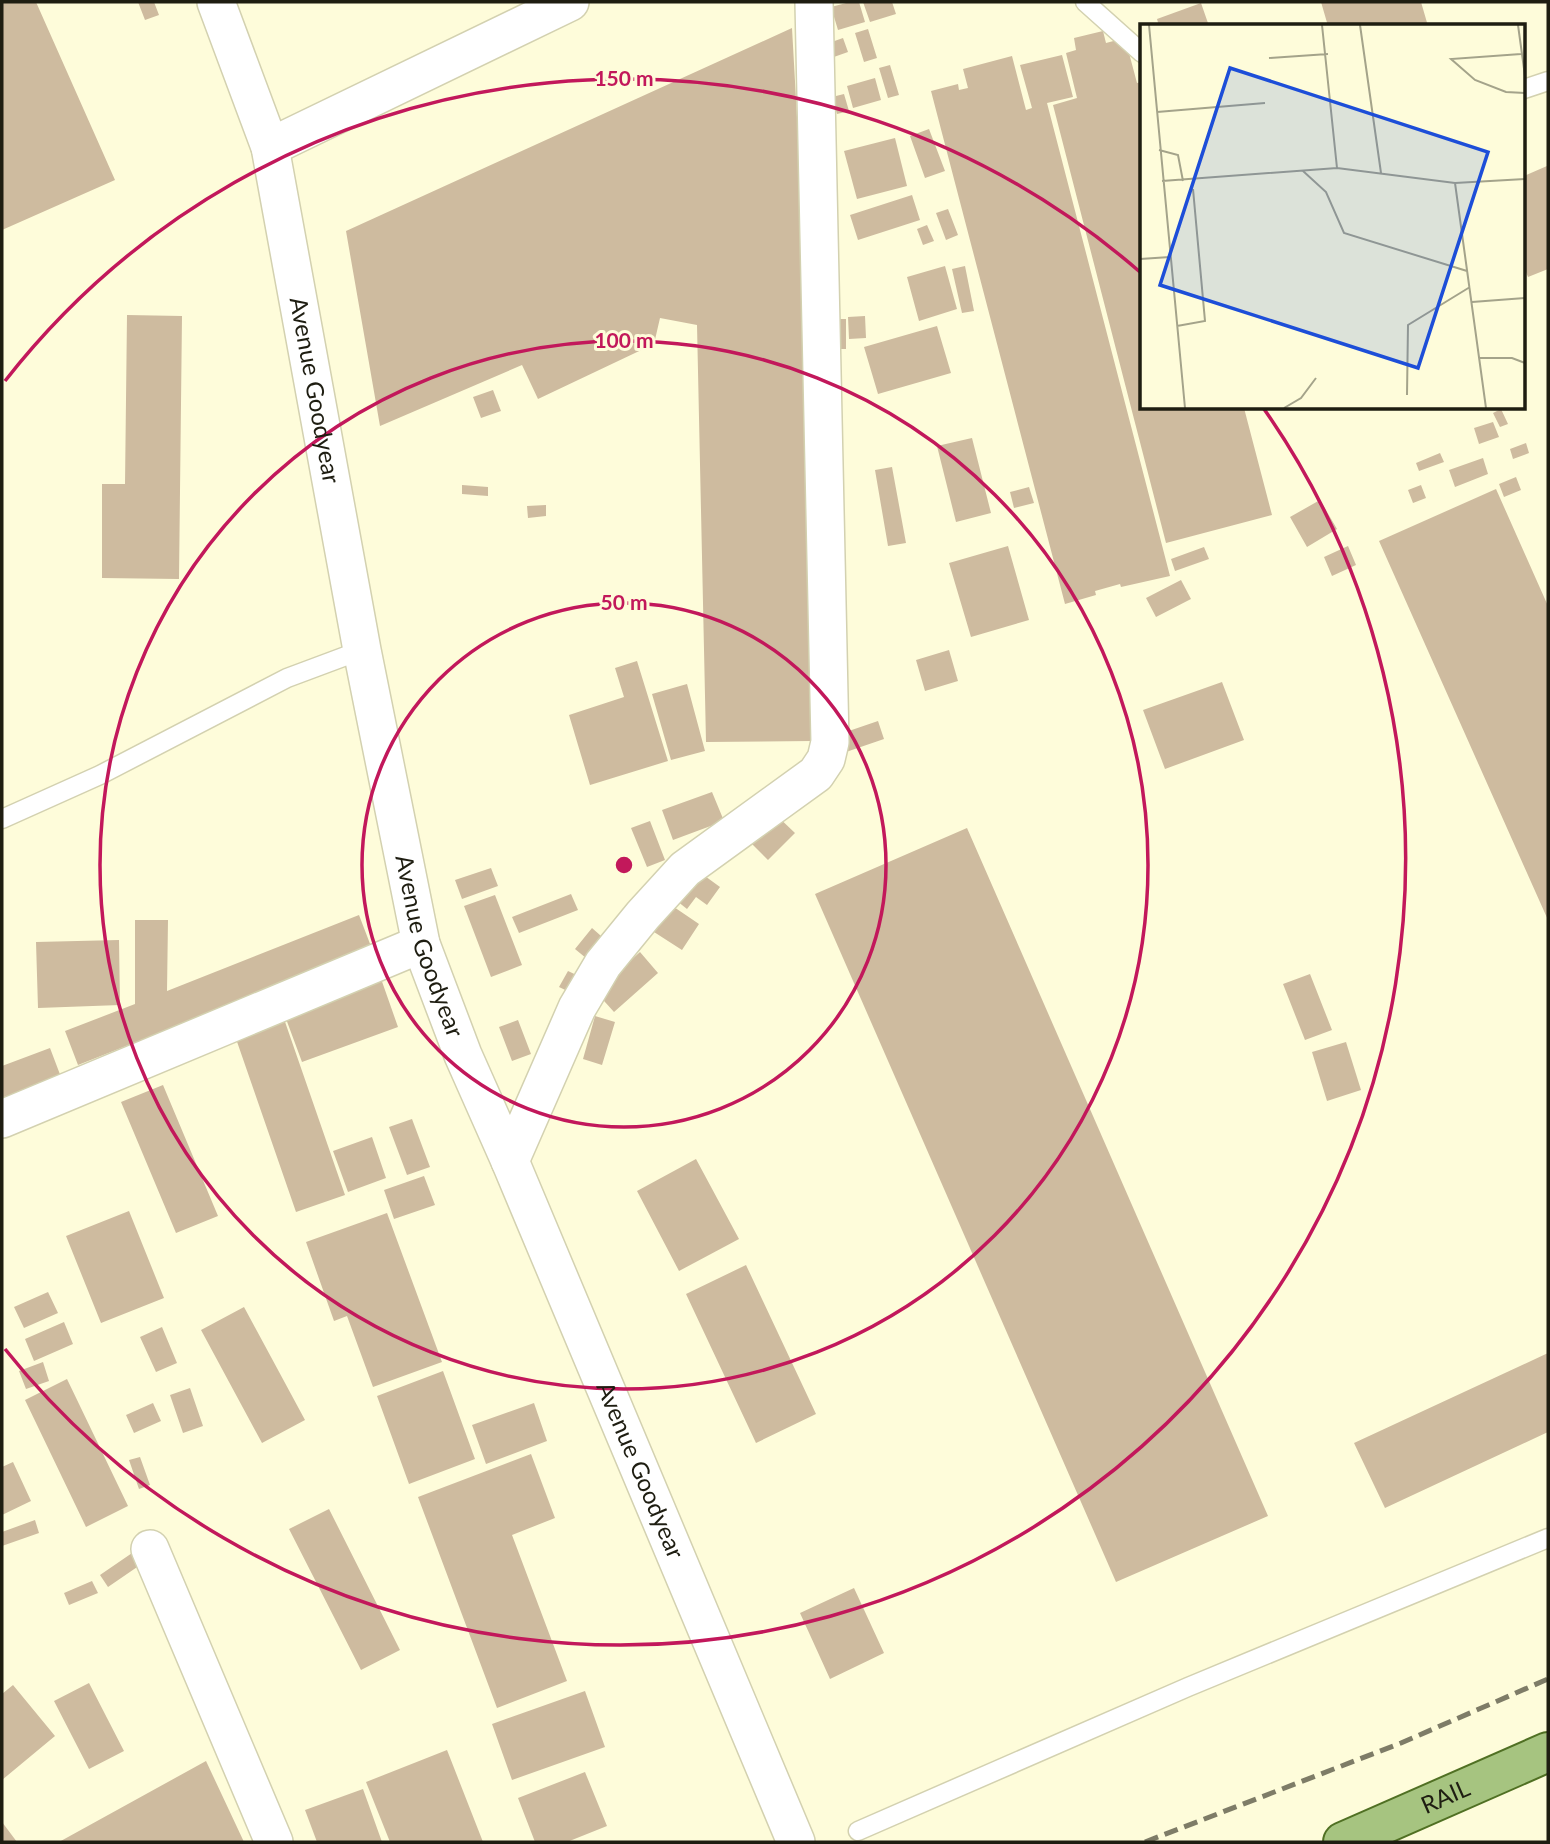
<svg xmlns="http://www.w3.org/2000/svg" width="1550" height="1844" font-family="Lato,sans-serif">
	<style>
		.building { fill: #cebb9f }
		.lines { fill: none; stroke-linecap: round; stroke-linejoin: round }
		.lane-casing { stroke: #d3d1b0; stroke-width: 21 }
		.street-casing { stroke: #d3d1b0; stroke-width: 40 }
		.primary-casing { stroke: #507023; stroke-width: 42 }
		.lane { stroke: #fff; stroke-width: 18 }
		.street { stroke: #fff; stroke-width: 37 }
		.primary { stroke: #a6c480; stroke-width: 38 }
		.rail { stroke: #7e7c67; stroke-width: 5; stroke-dasharray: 14 7; stroke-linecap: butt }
		.ring { fill: none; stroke: #c2185b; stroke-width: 3.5 }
		.labels { text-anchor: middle; stroke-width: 6; stroke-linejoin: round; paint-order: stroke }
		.street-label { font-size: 24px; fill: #1e1d11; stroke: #fefcda }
		.inset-road { fill: none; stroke: #a4a38a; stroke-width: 2 }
		.view { fill: #1d4ed8; fill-opacity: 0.15; stroke: #1d4ed8; stroke-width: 3.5 }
		.inset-edge { fill: none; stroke: #1e1d11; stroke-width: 3.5 }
		.centre { fill: #c2185b; stroke: #fefcda; stroke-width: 3.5 }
		.ring-label { font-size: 21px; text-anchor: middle; font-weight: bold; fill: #c2185b; stroke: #fefcda; stroke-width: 6; stroke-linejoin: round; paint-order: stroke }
	</style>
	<rect width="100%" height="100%" fill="#fefcda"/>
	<path class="building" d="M2 2H36L115 180 2 230Z
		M138 2H154L159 15 145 20Z
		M850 2H859L865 22 838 30 831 7Z
		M863 2H892L896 14 870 22Z
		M1321 2H1421L1428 26H1328Z
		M1201 3 1209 26H1159L1157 19Z
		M792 28 798 135H800L812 741 706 742 697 325 660 318 654 344 538 399 522 365 380 426 346 231Z
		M868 29 877 58 864 62 855 33Z
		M1103 31 1106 43 1125 38 1137 83 1142 82V408H1244L1272 515 1166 543 1053 105 1077 98 1066 53 1076 50 1074 38Z
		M843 38 848 52 831 58 826 44Z
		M1062 55 1073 97 1047 103 1170 576 1121 587 1120 584 1095 591 1096 595 1065 604 931 91 958 84 959 90 968 88 963 69 1012 56 1026 110 1032 108 1020 65Z
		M890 65 899 95 888 98 879 68Z
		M875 78 881 100 853 108 847 86Z
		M844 94 849 111 837 114 832 97Z
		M929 129 945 171 925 178 910 136Z
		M895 138 907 186 857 199 844 151Z
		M1547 166 1548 269 1528 277 1524 267V176Z
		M912 195 920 220 858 240 850 215Z
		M948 209 958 235 946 240 936 213Z
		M927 225 934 241 923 245 917 229Z
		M945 266 957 309 919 321 907 277Z
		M965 266 974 311 962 313 952 269Z
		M127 315 182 316 179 579 102 578V484H125Z
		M865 316 866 338 849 339 848 317Z
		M830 319H846V349H830Z
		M937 326 951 373 878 394 864 347Z
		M493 390 501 411 481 418 473 397Z
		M1501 409 1508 424 1500 427 1493 413Z
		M1493 422 1499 437 1479 444 1474 428Z
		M972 438 991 513 956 522 937 446Z
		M1526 443 1529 453 1513 459 1510 449Z
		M1440 453 1444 462 1419 471 1416 463Z
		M1483 458 1488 474 1455 487 1449 470Z
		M892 467 906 543 888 546 875 470Z
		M1516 477 1521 490 1504 497 1499 484Z
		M462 485 488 487V496L462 494Z
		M1421 485 1426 498 1413 503 1408 490Z
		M1029 487 1034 503 1014 508 1010 492Z
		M1496 489 1548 606V920L1379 541Z
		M1320 500 1337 529 1307 547 1290 517Z
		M546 505V516L528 518 527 506Z
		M1008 546 1029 620 971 637 949 563Z
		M1348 546 1356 565 1332 576 1324 557Z
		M1204 547 1209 559 1175 571 1171 559Z
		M1181 580 1191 599 1156 617 1146 598Z
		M949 650 958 681 925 691 916 660Z
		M637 661 668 761 590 785 569 715 624 697 615 668Z
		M1222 682 1244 740 1165 769 1143 710Z
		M687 684 705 751 671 760 652 694Z
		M878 721 884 739 846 752 840 734Z
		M712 792 724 821 673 840 662 810Z
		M773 812 795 833 768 860 747 839Z
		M650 821 665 860 647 867 631 828Z
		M967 828 1268 1516 1116 1582 815 894Z
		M491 868 498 886 462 899 455 880Z
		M698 871 720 887 707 905 696 897 687 909 677 901Z
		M571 894 578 910 519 933 512 917Z
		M495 895 522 965 491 977 464 906Z
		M671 905 699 924 682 950 654 932Z
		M359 915 372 949 78 1065 65 1031 135 1004V920H168L167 991Z
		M592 928 609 943 592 963 575 949Z
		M119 940 120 1005 38 1008 36 942Z
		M640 952 658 973 614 1012 596 992Z
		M568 971 587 980 578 996 559 987Z
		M379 973 398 1027 302 1062 282 1008Z
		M1310 974 1332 1030 1305 1040 1283 984Z
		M283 1016 345 1195 296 1212 234 1033Z
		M595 1016 615 1022 602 1065 583 1059Z
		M518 1020 531 1054 512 1061 499 1027Z
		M1346 1042 1361 1090 1327 1101 1312 1052Z
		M50 1048 64 1085 2 1109V1066Z
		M163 1085 218 1216 176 1233 121 1102Z
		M412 1119 430 1167 407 1175 389 1127Z
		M372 1137 386 1178 348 1192 333 1151Z
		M696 1159 739 1239 679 1271 637 1191Z
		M424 1176 435 1205 394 1219 384 1190Z
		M129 1211 164 1298 101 1323 66 1236Z
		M387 1213 442 1362 373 1387 347 1316 334 1321 306 1242Z
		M746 1265 816 1414 756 1443 686 1294Z
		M48 1292 58 1313 24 1328 14 1307Z
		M244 1307 305 1420 262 1443 201 1330Z
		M64 1322 73 1344 34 1361 25 1339Z
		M162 1327 177 1363 156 1372 140 1337Z
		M1548 1353V1432L1385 1508 1354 1443Z
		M43 1362 49 1381 26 1389 19 1371Z
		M443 1371 475 1459 409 1484 377 1396Z
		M67 1379 128 1506 86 1527 25 1400Z
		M190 1388 203 1426 183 1433 170 1395Z
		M153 1403 161 1421 134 1433 126 1415Z
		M534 1403 547 1441 486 1464 472 1425Z
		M531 1454 555 1518 512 1535 567 1681 497 1708 418 1497Z
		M140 1457 150 1485 139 1489 129 1460Z
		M13 1462 31 1501 2 1515V1467Z
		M329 1509 400 1650 361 1670 289 1529Z
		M35 1520 39 1533 2 1546V1532Z
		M135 1551 143 1563 108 1587 100 1575Z
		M92 1581 98 1593 69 1605 64 1593Z
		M854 1588 884 1653 830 1679 800 1613Z
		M89 1683 124 1751 89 1769 54 1701Z
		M13 1685 55 1736 2 1780V1694Z
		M585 1691 605 1747 512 1780 492 1724Z
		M447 1750 483 1842H390L366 1782Z
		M206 1761 244 1842H59Z
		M585 1772 607 1826 567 1842H535L518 1798Z
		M363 1789 382 1842H317L305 1810Z
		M2 1822 17 1842H2Z"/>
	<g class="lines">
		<g class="lane-casing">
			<path id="lane" d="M1085 2 1142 53
				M1524 89 1548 81
				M2 819 100 775 287 678 362 650
				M858 1831 1188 1687 1548 1538"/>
		</g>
		<g class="street-casing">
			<g id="street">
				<path id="s1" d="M216 2 270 147 362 650 421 944 463 1055 510 1161 796 1842"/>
				<path d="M270 147 570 2"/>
				<path d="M2 1119 421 944"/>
				<path d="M510 1161 577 1008 603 964 643 915 685 869 816 774 826 759 830 742 814 2"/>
				<path d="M150 1549 274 1842"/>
			</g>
		</g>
		<g class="primary-casing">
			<g id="primary">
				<path id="s2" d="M1343 1842 1548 1752"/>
			</g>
		</g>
		<use href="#lane" class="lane"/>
		<use href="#street" class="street"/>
		<use href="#primary" class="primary"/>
		<path class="rail" d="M1145 1842 1401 1743 1548 1679"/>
	</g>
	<g class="ring">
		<circle cx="624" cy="865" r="262"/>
		<circle cx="624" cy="865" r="524"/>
		<path d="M5 381A786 786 0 0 1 1140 272M1264 409A786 786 0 0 1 5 1349"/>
	</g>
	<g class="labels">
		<g class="street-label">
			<text dy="8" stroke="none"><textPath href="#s1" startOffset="402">Avenue Goodyear</textPath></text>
			<text dy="8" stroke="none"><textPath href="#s1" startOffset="970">Avenue Goodyear</textPath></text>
			<text dy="8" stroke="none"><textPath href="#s1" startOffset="1536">Avenue Goodyear</textPath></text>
			<text dy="8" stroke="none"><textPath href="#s2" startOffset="112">RAIL</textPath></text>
		</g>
	</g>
	<g transform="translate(1140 24)">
		<rect width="385" height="385" fill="#fefcda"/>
		<path class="inset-road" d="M9 1 45 384M182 1 197 144M220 1 241 149M378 1 385 52M381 30 311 35 335 56 366 68 385 69M129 34 188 30M17 88 125 79M19 126 38 131 43 157M163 147 186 168 204 209 327 247M22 157 197 144 315 159 385 155M315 159 346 384M0 235 30 233M332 278 385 274M37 302 65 297 53 165M339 334H372L385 339M267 371 268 301 330 263M144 384 161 374 176 354"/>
		<path class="view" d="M90 44 348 128 278 344 20 261Z"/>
		<rect width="385" height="385" class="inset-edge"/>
	</g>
	<circle cx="624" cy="865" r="10" class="centre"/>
	<g class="ring-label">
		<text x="624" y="86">150 m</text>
		<text x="624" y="348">100 m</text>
		<text x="624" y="610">50 m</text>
	</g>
	<rect width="1550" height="1844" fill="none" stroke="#1e1d11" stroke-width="7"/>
</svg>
